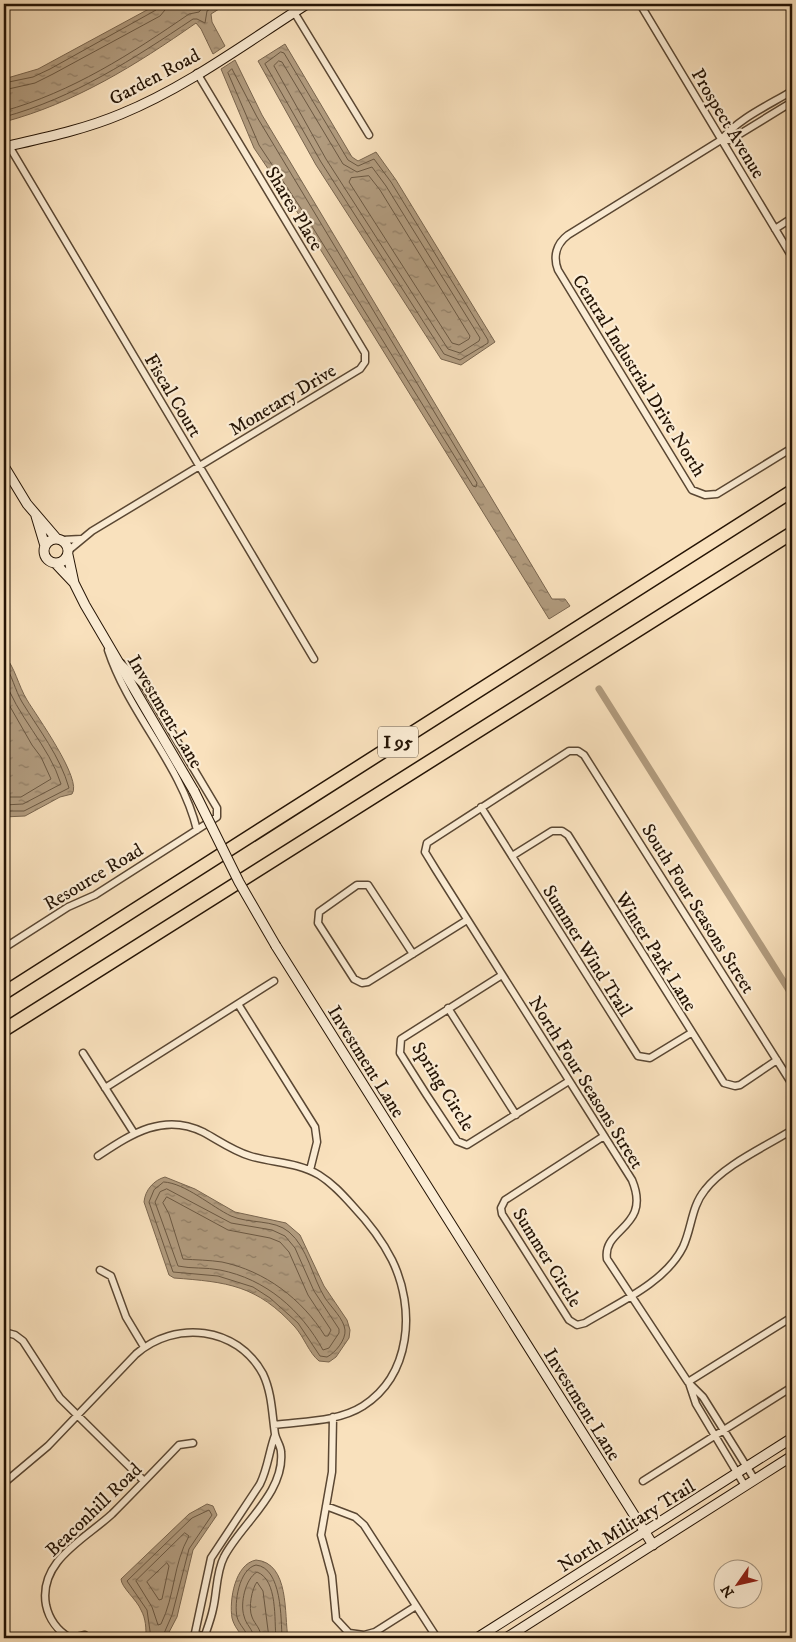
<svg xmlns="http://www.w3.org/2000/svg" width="796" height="1642" font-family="'IM FELL DW Pica',serif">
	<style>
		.water { fill: url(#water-ripples); stroke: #79654e }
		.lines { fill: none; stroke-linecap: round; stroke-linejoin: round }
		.shore { stroke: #6b5842; stroke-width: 1 }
		.canal { stroke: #b19b7e; stroke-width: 7 }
		.street-casing { stroke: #5a4733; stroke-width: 9 }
		.secondary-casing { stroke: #251405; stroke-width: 11 }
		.highway-casing { stroke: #251405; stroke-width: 15 }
		.street { stroke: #fbecd4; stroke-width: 6 }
		.secondary { stroke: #fbecd4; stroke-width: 9 }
		.highway { stroke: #f9e1bd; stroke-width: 12 }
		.secondary-bridge-casing { stroke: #251405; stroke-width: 11; stroke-linecap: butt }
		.secondary-bridge { stroke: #fbecd4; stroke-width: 9 }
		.labels { text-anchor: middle; stroke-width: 4.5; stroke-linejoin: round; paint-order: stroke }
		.shield { fill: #fbecd4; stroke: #655543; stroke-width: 1 }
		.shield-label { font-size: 18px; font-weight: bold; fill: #251405 }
		.street-label { font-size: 19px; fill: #251405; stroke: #fbecd4 }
	</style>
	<defs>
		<pattern id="water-ripples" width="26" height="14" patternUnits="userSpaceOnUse" patternTransform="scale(1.25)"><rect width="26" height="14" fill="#b19b7e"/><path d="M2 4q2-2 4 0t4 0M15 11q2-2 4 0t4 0" fill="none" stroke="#907d65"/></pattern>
	</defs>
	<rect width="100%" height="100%" fill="#f9e1bd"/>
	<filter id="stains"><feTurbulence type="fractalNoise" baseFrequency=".004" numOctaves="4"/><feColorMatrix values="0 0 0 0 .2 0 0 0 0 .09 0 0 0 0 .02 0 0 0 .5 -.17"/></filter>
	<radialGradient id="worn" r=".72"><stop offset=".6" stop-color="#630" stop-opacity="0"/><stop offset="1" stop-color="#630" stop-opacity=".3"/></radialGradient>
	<path class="water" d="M158 4H227L211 14 212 22 225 46 213 54 201 29 196 23C136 65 75 103 4 122V79L38 69Z
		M285 44 352 157 358 161 376 152 396 180 495 342 461 365 441 359 316 165 258 61Z
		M235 60 262 115 552 599H565L570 606 549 619 296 210 254 148 221 69Z
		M4 655C15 667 18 685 27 700 36 715 83 780 72 794L60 797 25 816 4 817Z
		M165 1177 195 1189 235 1212 286 1223 300 1235 324 1286 347 1320 350 1330 349 1338 336 1357 329 1362 319 1361C309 1353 304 1337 295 1327 257 1285 227 1282 174 1278L169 1275 144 1202C145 1190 154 1180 165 1177Z
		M207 1504 213 1506 217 1515 193 1550 177 1617 166 1638H146C146 1628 146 1619 141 1610 137 1600 121 1587 121 1579L189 1514Z
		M256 1560C290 1563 284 1615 288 1638H244C239 1632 234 1626 232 1618 229 1600 235 1564 256 1560Z"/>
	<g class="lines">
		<path class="shore" d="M281 52 284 53 348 160 358 166 374 159 391 182 488 340V343L460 360 444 354 321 162 265 64Z
			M279 61 282 62 343 164 357 172 372 167 386 186 480 338 479 341 460 353 448 349 326 159 274 66Z
			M232 69 257 117 477 483 476 487 473 486 300 207 259 145 228 73Z
			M4 83 33 77 50 69 156 10 159 4
			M4 90 35 83 53 74 160 16 165 10 166 4
			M4 111C72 92 131 54 189 14L199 12 206 4
			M4 117C74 98 133 59 193 19H197L205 23 207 11 218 4
			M369 176 380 190 470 336 469 339 459 345 452 343 349 182 351 178Z
			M4 663C12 675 15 690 22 702 39 730 60 756 69 788L24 811H4
			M4 677C16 716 49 745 61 784L23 804 4 805
			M4 696 32 745 41 757 51 779 21 797H4
			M164 1182C185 1183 212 1207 231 1216 249 1224 274 1219 289 1232 308 1248 312 1277 325 1298 331 1307 344 1319 345 1330 346 1340 335 1353 327 1357L320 1356 298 1323 270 1298 253 1287 218 1276 173 1272 149 1202 154 1190Z
			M167 1189 231 1223 272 1230 285 1236 295 1248 314 1291 339 1329V1333L329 1348 323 1350C301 1310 266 1279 220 1270 206 1267 191 1269 178 1266L155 1202 160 1192Z
			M167 1197 228 1230 270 1238 280 1242 289 1252 308 1295 331 1330 328 1336H325C302 1299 265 1271 222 1262 209 1260 196 1260 183 1259L169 1214 163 1203Z
			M185 1533 189 1536C173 1564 175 1596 161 1624L158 1625 152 1607 136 1581Z
			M167 1563 169 1566 162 1599 159 1600 147 1582Z
			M151 1638 147 1610 127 1581 192 1518 209 1510 212 1515 189 1549 172 1615 162 1638
			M248 1638C247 1631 239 1625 237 1617 234 1603 239 1569 256 1565 282 1568 281 1619 282 1638
			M254 1638C253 1629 246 1625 244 1616 240 1604 245 1579 257 1572 278 1580 274 1620 276 1638
			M261 1638C261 1628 255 1625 252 1617 248 1608 252 1588 257 1582L263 1591 269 1638"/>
		<path class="canal" d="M599 689 792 995"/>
		<g class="street-casing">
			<path id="street" d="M640 4 792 257
				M294 12 369 135
				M792 91C769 105 739 118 721 140L568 235C556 244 553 257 558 270L692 490 705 495 717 494 792 448
				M721 140H730L792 102
				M9 146 314 659
				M775 229 792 218
				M62 540 81 539
				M69 550 92 531 360 369 365 362V353L197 73
				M108 650C129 714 181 764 197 830
				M481 807 638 1056 650 1058 691 1033
				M512 856 552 831H562L568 835 724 1083 735 1086 740 1085 777 1060
				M4 948 68 907 95 895 217 817V808L145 687 121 663
				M413 954 368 885H357L319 912 318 923 354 979 362 983 368 982 467 920
				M502 975 401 1039 400 1053 426 1094 457 1141 467 1145 569 1081
				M238 1004 315 1127 317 1142 310 1170
				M448 1008 516 1115
				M83 1053 134 1133
				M105 1088 274 981
				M604 1136 505 1200 501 1208 502 1214 569 1320 577 1325 585 1323C618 1303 665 1283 683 1247 692 1228 691 1207 705 1190 724 1165 765 1147 792 1130
				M98 1156C130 1135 163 1112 203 1132 218 1140 233 1151 250 1156 273 1163 297 1162 319 1175 332 1183 342 1194 352 1205 368 1222 382 1240 392 1260 416 1309 411 1375 363 1406 338 1422 302 1421 274 1425
				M100 1270 111 1276 126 1317 144 1347
				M4 1332 15 1335 23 1341 60 1398 144 1481
				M688 1382 792 1317
				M689 1383 696 1404 745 1486
				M333 1417 332 1472 321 1535 332 1576 336 1619 349 1633 364 1635 375 1632 416 1606
				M755 1480 703 1397 688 1382 607 1259C602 1228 652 1228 632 1180L436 870 425 852 427 843 569 751H578L584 755 792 1084
				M643 1481 792 1387
				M4 1483 48 1446 136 1354C175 1320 237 1326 263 1374 272 1393 272 1414 275 1434 276 1440 281 1446 281 1452 285 1493 240 1525 224 1557 216 1572 217 1593 213 1609 211 1619 207 1629 204 1638L195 1633
				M326 1506 355 1517 364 1525 437 1638
				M70 1638C58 1631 49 1619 46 1605 38 1561 85 1539 112 1514 135 1491 157 1468 179 1445L193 1443
				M72 1638 85 1635
				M192 1638 195 1633 211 1558 260 1484C268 1468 269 1451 275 1435"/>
		</g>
		<g class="secondary-casing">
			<path id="secondary" d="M4 147C43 138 83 130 121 114 187 87 247 42 307 4
				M4 466 27 504 57 539
				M36 516 45 546
				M44 551a12 12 0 1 1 24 0a12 12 0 1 1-24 0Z
				M68 555 74 583 85 605 194 791
				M56 564 74 583
				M276 946 653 1545
				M477 1638 792 1438
				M506 1638 792 1456"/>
		</g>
		<g class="highway-casing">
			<path id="highway" d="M4 993 792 491
				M4 1030 792 533"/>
		</g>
		<use href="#street" class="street"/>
		<use href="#secondary" class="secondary"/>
		<use href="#highway" class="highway"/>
		<g class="secondary-bridge-casing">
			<path id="secondary-bridge" d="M194 791 239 882 276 946"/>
		</g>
		<use href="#secondary-bridge" class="secondary-bridge"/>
	</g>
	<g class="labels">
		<rect class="shield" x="378" y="726.5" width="40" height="31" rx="4"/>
		<g class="shield-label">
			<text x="398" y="748">I 95</text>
		</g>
		<g class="street-label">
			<text transform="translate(154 76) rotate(-28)" y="7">Garden Road</text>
			<text transform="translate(729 123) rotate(59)" y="7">Prospect Avenue</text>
			<text transform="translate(295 208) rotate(59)" y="7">Shares Place</text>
			<text transform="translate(640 375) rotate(58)" y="7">Central Industrial Drive North</text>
			<text transform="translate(174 395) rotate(59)" y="7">Fiscal Court</text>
			<text transform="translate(282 399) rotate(-31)" y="7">Monetary Drive</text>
			<text transform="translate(166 711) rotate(59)" y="7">Investment Lane</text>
			<text transform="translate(93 876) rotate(-31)" y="7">Resource Road</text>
			<text transform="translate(699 908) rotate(58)" y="7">South Four Seasons Street</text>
			<text transform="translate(588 950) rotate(58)" y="7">Summer Wind Trail</text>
			<text transform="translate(657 951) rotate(58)" y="7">Winter Park Lane</text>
			<text transform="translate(367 1061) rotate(58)" y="7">Investment Lane</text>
			<text transform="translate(587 1082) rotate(58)" y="7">North Four Seasons Street</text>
			<text transform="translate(444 1086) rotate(58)" y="7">Spring Circle</text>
			<text transform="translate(548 1257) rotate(58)" y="7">Summer Circle</text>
			<text transform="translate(583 1404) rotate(58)" y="7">Investment Lane</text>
			<text transform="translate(93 1509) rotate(-44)" y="7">Beaconhill Road</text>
			<text transform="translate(626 1525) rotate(-32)" y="7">North Military Trail</text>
		</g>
	</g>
	<rect width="796" height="1642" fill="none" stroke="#f9e1bd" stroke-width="20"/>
	<rect x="5" y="5" width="786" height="1632" fill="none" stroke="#251405" stroke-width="2.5"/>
	<rect x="10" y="10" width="776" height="1622" fill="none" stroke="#251405"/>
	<g transform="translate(738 1584) rotate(236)"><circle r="24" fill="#fbecd4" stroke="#a59681"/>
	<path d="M0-4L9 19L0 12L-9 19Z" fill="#8f2418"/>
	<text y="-8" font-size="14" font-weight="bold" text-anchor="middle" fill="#251405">N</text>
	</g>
	<rect width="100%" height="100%" filter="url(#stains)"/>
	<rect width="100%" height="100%" fill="url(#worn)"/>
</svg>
